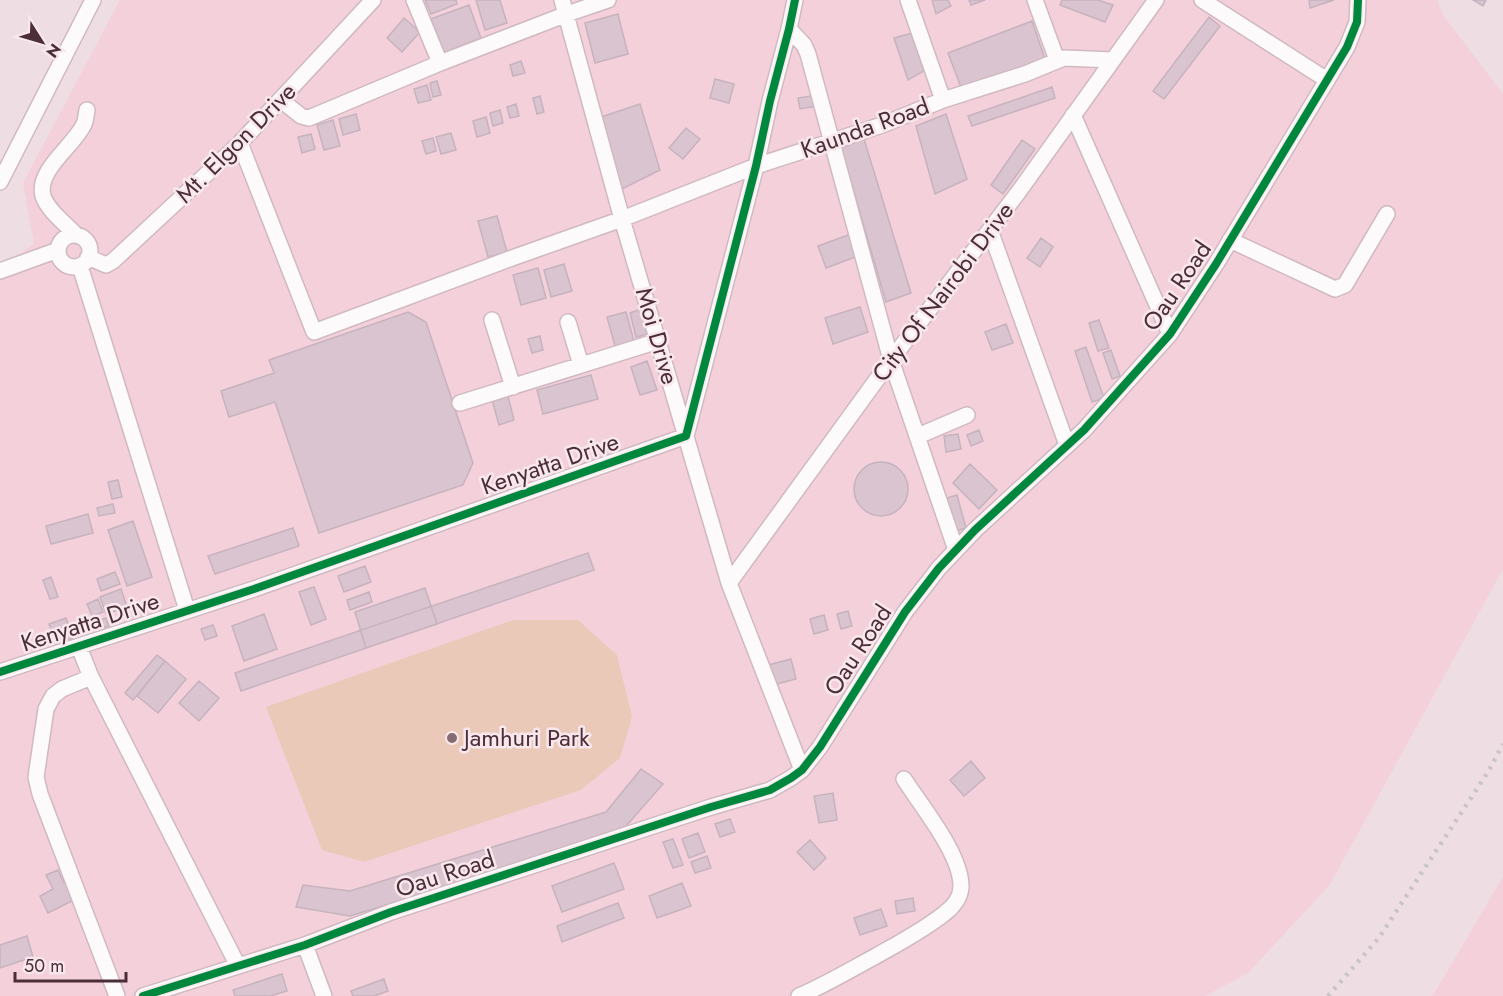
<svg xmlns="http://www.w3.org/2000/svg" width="1503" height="996" font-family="Jost,sans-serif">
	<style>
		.built { fill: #f4d0db }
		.green { fill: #eac9b8 }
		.building { fill: #d9c4cf; stroke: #c6b3be; stroke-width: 1.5 }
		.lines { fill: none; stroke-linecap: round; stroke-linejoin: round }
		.minor-casing { stroke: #d0b9c0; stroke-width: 18 }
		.minor { stroke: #fcfafb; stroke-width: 15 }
		.rail { stroke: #c9c4c5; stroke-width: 4.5; stroke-dasharray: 3 6; stroke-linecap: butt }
		.cycleway-casing { stroke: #f8e8ed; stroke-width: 11 }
		.cycleway { stroke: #00873e; stroke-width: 8 }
		.poi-dot { fill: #856b74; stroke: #f8e8ed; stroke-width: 2 }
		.labels { text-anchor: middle; stroke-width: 5; stroke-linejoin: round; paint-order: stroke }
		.street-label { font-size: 24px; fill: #4c2e38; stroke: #f8e8ed }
		.poi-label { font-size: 24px; fill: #4c2e38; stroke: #f8e8ed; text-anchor: start }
	</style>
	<rect width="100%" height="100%" fill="#eedde2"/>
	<path class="built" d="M120 0H1437L1443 15 1503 94V569L1329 886 1248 973 1205 996H0V271L34 243 23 183Z
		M1503 877V996H1432L1435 992Z"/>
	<path class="green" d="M513 620H578L617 655 632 717 620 758 581 790 364 862 322 850 266 707Z"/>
	<path class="building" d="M425 0H456L457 4 431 14Z
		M476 0H500L507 23 485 30Z
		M932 0H948L951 6 936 14Z
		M969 0H985L971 5Z
		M1062 0H1098L1113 5 1105 22 1060 5Z
		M1309 0H1334L1310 8Z
		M1473 0H1486L1483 6Z
		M469 5 481 38 444 53 431 19Z
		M618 14 628 54 595 63 585 23Z
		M1209 17 1220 26 1164 99 1153 91Z
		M404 18 420 32 402 52 387 38Z
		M1032 21 1045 59 962 90 948 53Z
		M912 33 924 71 908 80 894 38Z
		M521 61 525 73 513 76 510 65Z
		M715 79 734 84 729 103 710 98Z
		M437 81 441 95 433 97 430 83Z
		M427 85 431 100 418 103 414 89Z
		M1052 87 1055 98 972 126 968 116Z
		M816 95 818 106 800 109 798 98Z
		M540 96 544 112 537 114 533 98Z
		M516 104 519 116 510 118 507 107Z
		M640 104 660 170 618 191 595 119Z
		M500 110 503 123 493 126 490 113Z
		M356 114 360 130 343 135 339 119Z
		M946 114 967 179 935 194 916 126Z
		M486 117 490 133 477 137 473 121Z
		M333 120 340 146 324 150 317 125Z
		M686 128 700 139 683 159 669 148Z
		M451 133 456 150 441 154 436 137Z
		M311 134 315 149 302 153 298 137Z
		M433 138 436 151 426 154 422 141Z
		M864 139 911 293 886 302 841 148Z
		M1022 140 1035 149 1003 194 991 185Z
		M497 216 507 252 488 257 478 221Z
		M851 234 858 256 826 268 818 246Z
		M1041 238 1053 247 1040 267 1027 258Z
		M564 264 572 291 551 297 544 270Z
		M538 268 546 298 521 305 513 275Z
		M860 307 868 332 833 344 825 318Z
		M641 309 648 334 636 337 630 313Z
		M408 312 426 322 473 463 463 485 319 533 275 402 229 417 221 391 274 373 269 360Z
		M626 312 634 341 615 346 607 317Z
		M1099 320 1109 348 1098 351 1089 323Z
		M1006 324 1013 343 992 350 985 332Z
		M540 336 543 350 532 353 528 339Z
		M1086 347 1104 398 1092 402 1075 351Z
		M1111 350 1120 376 1112 379 1103 353Z
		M647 361 657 390 640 395 631 367Z
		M591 375 598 399 543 414 537 390Z
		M507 392 514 420 499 425 491 396Z
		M979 430 983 441 971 446 967 435Z
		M958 434 961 449 946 452 944 436Z
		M854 489a27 27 0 1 1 54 0a27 27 0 1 1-54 0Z
		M970 464 997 490 979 509 953 483Z
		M118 480 122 497 112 499 108 482Z
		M957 495 966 528 956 531 947 498Z
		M113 504 115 513 99 516 97 508Z
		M88 514 93 533 51 544 46 526Z
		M133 521 152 577 127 586 108 530Z
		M293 528 299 546 215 574 208 556Z
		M588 553 594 570 241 691 235 673Z
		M365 566 371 582 344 592 338 576Z
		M115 572 120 584 101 591 97 579Z
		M51 577 58 597 50 599 43 580Z
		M314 587 326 619 311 625 299 592Z
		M425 588 437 624 366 648 355 612Z
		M121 589 127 607 106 614 100 597Z
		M369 592 372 602 350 610 347 600Z
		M98 599 103 612 92 616 87 604Z
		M848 611 852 626 841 629 837 614Z
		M264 614 277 649 244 661 232 626Z
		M824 615 828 630 814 634 810 619Z
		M66 618 73 638 57 644 49 624Z
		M106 618 109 626 95 631 92 623Z
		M213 625 217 636 205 640 201 629Z
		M157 655 165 661 133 700 125 693Z
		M791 659 796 679 773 685 768 665Z
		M165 661 186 679 158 713 137 696Z
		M199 681 219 698 199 721 179 703Z
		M971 761 985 778 964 796 950 780Z
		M641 769 663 784 620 833 350 916 296 907 303 885 350 891 606 812Z
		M833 793 837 820 819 823 814 796Z
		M730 819 735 832 720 837 715 824Z
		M698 833 705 852 689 858 682 839Z
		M673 839 683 865 673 868 663 842Z
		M810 840 826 858 814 870 797 852Z
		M707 856 711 868 695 873 691 862Z
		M614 863 624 889 562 912 552 886Z
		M58 870 64 883 67 881 76 899 48 913 40 896 53 889 46 875Z
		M682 883 691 906 657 918 649 896Z
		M913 898 915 911 897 914 895 901Z
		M618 903 624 918 562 942 557 926Z
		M881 909 887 926 860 935 854 918Z
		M27 936 33 957 0 968V945Z
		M282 974 287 991 270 996H235L233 990Z
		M384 979 388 991 374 996H353L351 991Z"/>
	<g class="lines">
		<g class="minor-casing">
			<path id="minor" d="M414 0 440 63 567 14 608 0
				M562 0 622 219 729 583 802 770
				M908 0 943 100
				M1035 0 1057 60
				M1202 0 1327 80
				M789 29 804 45 808 54 891 360 956 550
				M281 100 301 116 309 118 440 63
				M1073 115 1170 334
				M240 143 314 332 512 258 622 219 756 166 882 125 943 100 1025 74 1064 58 1113 60
				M0 182 93 0
				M990 230 1067 445
				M76 235C66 224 48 211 43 196 36 170 75 145 84 124 86 120 86 115 87 110
				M58 251a16 16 0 1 1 32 0a16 16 0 1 1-32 0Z
				M1230 240 1335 289 1345 285 1387 214
				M88 257 106 265 113 261 240 143 373 0
				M80 266 187 610
				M0 271 58 250
				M492 320 513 387
				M568 322 581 365
				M460 403 658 341
				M918 436 967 415
				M729 583 891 360 1020 190 1156 0
				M79 647 91 677 238 966
				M0 672 254 589 686 436 756 166 770 101 789 29 795 0
				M91 677 62 689 53 696 46 709 36 777 40 794 117 996
				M305 945 324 996
				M143 996 305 945 391 912 711 807 770 790 791 778 802 770 820 747 905 612 939 568 975 530 1084 430 1170 334 1216 264 1347 47 1357 22 1358 0
				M799 996C825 985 850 970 876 956 899 943 924 930 945 913 953 907 961 897 961 886 961 854 922 807 904 779"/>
		</g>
		<use href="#minor" class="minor"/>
		<path class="rail" d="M1328 996 1378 939 1488 772 1503 744"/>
		<g class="cycleway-casing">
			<path id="cycleway" d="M0 672 254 589 686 436 756 166 770 101 789 29 795 0
				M143 996 305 945 391 912 711 807 770 790 791 778 802 770 820 747 905 612 939 568 975 530 1084 430 1170 334 1216 264 1347 47 1357 22 1358 0"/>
		</g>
		<use href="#cycleway" class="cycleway"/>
	</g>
	<circle class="poi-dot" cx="452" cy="738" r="6"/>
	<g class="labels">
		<g class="street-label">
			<text transform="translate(865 128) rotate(-20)" y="8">Kaunda Road</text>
			<text transform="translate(236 143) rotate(-45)" y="8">Mt. Elgon Drive</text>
			<text transform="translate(1177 286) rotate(-56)" y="8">Oau Road</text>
			<text transform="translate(943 292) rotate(-53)" y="8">City Of Nairobi Drive</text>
			<text transform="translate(657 336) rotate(74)" y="8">Moi Drive</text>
			<text transform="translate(550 464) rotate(-19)" y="8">Kenyatta Drive</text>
			<text transform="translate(90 622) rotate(-18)" y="8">Kenyatta Drive</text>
			<text transform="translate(858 650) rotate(-57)" y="8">Oau Road</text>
			<text transform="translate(445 874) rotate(-18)" y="8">Oau Road</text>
		</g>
		<g class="poi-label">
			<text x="464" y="746">Jamhuri Park</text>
		</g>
	</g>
	<g transform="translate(42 42) rotate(127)" stroke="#f8e8ed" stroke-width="4.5" paint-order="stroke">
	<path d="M0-4.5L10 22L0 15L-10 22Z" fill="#4c2e38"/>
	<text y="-9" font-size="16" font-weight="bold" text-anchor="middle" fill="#4c2e38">N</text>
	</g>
	<path d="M15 972v9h111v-9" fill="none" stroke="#4c2e38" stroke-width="3"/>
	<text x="24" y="972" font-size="18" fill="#4c2e38" stroke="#f8e8ed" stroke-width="4.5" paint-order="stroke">50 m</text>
</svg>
